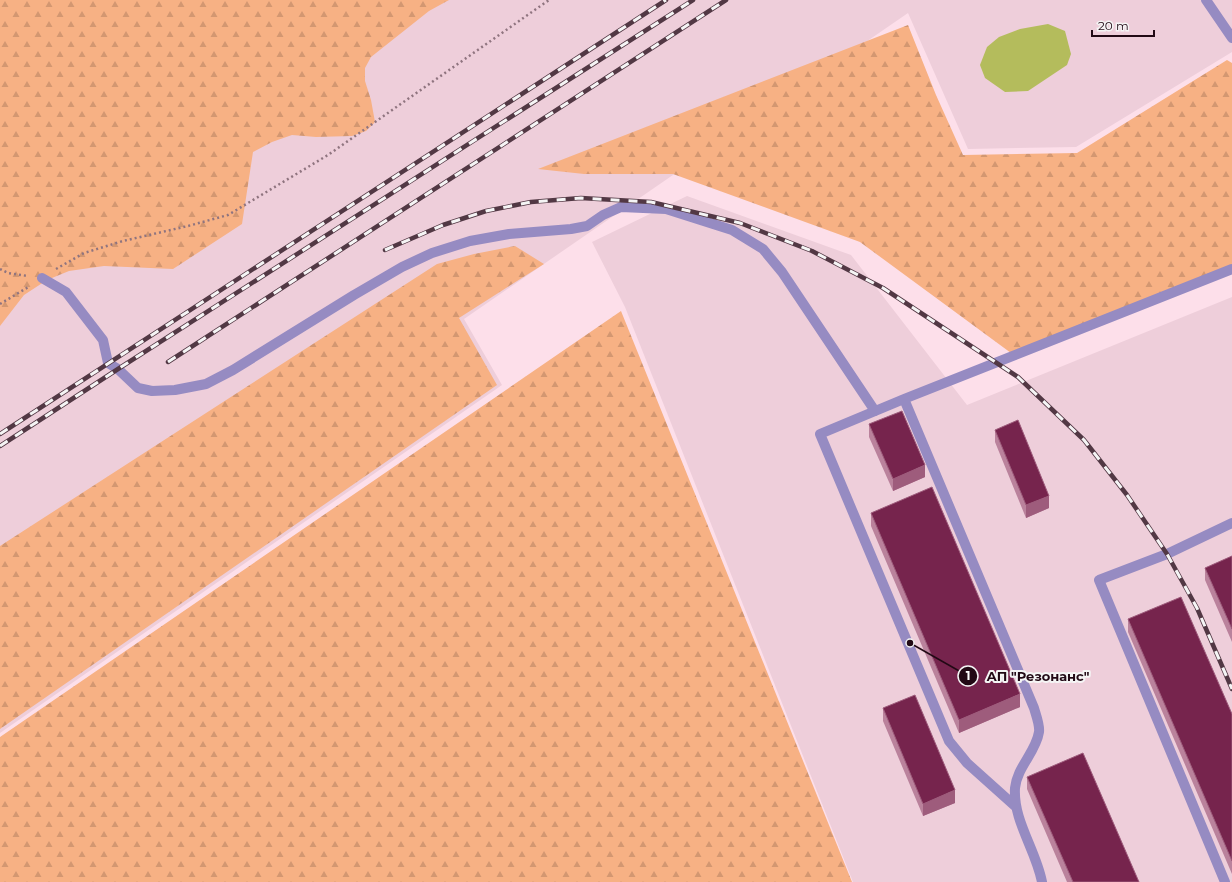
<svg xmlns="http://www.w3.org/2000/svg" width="1232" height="882" font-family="Montserrat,sans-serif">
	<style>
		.built { fill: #eeceda }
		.forest { fill: url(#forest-firs) }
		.water { fill: #b4bc5c }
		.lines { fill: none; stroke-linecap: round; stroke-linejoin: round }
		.path { stroke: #8f747f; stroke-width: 2.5; stroke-dasharray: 2 3; stroke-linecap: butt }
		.minor { stroke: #968bc2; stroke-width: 10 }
		.rail-casing { stroke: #523844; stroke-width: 4.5 }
		.rail { stroke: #f5f5f5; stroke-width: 3; stroke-dasharray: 9; stroke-linecap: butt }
		.wall { fill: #ba829c }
		.shaded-wall { fill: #9e5c7c }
		.building { fill: #76244d; stroke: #9e5c7c }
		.leader { fill: none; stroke: #220915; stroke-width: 1.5 }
		.callout-dot { fill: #220915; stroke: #f5f5f5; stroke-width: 1.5 }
		.mark-label { font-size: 12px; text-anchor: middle; font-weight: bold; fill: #fff }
		.callout-label { font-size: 13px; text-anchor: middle; font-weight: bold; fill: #220915; stroke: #f5f5f5; stroke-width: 4; stroke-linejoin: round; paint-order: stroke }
	</style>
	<defs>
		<pattern id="forest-firs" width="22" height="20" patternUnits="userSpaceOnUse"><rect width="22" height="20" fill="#f7b184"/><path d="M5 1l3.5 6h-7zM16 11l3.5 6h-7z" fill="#d39771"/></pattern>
	</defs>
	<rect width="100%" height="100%" fill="#fddfea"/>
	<path class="built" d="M335 0H1232V52L1076 147 968 149 908 13 464 319 502 385 0 733V218Z
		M687 196 851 255 967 405 1232 297V882H853L625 307 592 242Z"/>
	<path class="forest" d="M0 0H449L429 11 371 57 365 68V81L371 100 375 122 366 131 352 136 316 137 292 135 272 142 253 152 242 224 173 269 104 266 69 271 47 280 24 295 0 326Z
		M908 25 936 95 963 155 1077 153 1227 60 1232 63V265L1011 353 860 242 673 174H584L538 169Z
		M515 246 544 264 459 318 497 385 0 729V546L437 264 474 254Z
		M621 311 852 882H0V737Z"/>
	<path class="water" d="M1048 24 1065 31 1071 54 1067 65 1028 91 1005 92 985 78 980 65 987 47 999 37 1020 29Z"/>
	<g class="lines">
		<path class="path" d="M0 269 8 273 28 276
			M56 269 84 253 123 241 188 226 228 215 328 155 549 0
			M0 304 30 286"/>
		<path class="minor" d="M1206 0 1232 38
			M42 278 66 292 103 340 108 363 118 369 138 388 152 391 175 390 206 384 233 370 354 295 402 267 432 253 470 241 509 234 571 229 587 226 603 215 621 207 666 209 732 230 763 249 782 272 875 411
			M904 399 1034 708C1036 715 1040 725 1039 732 1036 752 1017 767 1015 788 1013 821 1036 850 1042 882
			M1015 806 967 763 949 741 820 434 904 399 1232 269
			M1225 882 1099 580 1167 554 1232 523"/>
		<g class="rail-casing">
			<path id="rail" d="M385 250 443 225 486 211 531 202 581 198 651 202 740 223 812 251 883 288 1018 377 1084 440 1127 495 1167 554 1197 608 1232 689
				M168 362 726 0
				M0 434 666 0
				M0 446 118 369 693 0"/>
		</g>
		<use href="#rail" class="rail"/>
	</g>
	<path class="wall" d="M869 424 925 477 893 491 869 437Z
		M995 430 1049 508 1026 518 995 442Z
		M871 513 1020 707 959 733 871 526Z
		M1232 556V642L1205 580V568Z
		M1128 619 1232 714V874L1128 632Z
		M883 708 955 803 923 816 883 721Z
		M1027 777 1139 882H1067L1027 789Z"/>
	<path class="shaded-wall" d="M925 465V477L893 491V479Z
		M1049 496V508L1026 518V505Z
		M1020 694V707L959 733V720Z
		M955 790V803L923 816V804Z"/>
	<path class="building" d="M902 411 925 465 893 479 869 424Z
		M1018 420 1049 496 1026 505 995 430Z
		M932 487 1020 694 959 720 871 513Z
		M1232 556V629L1205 568Z
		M1181 597 1232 714V861L1128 619Z
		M915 695 955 790 923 804 883 708Z
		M1083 753 1139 882H1073L1027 777Z"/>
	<path class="leader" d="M910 643L968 676"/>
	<g class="callout-dot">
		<circle cx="910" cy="643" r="4"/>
		<circle cx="968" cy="676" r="10"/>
	</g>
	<g class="mark-label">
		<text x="968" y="680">1</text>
	</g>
	<g class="callout-label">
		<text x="1038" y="681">АП "Резонанс"</text>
	</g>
	<path d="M1092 30v6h62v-6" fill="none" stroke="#220915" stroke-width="2"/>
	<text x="1098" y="30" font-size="12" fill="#220915" stroke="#f5f5f5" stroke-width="3" paint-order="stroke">20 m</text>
</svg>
